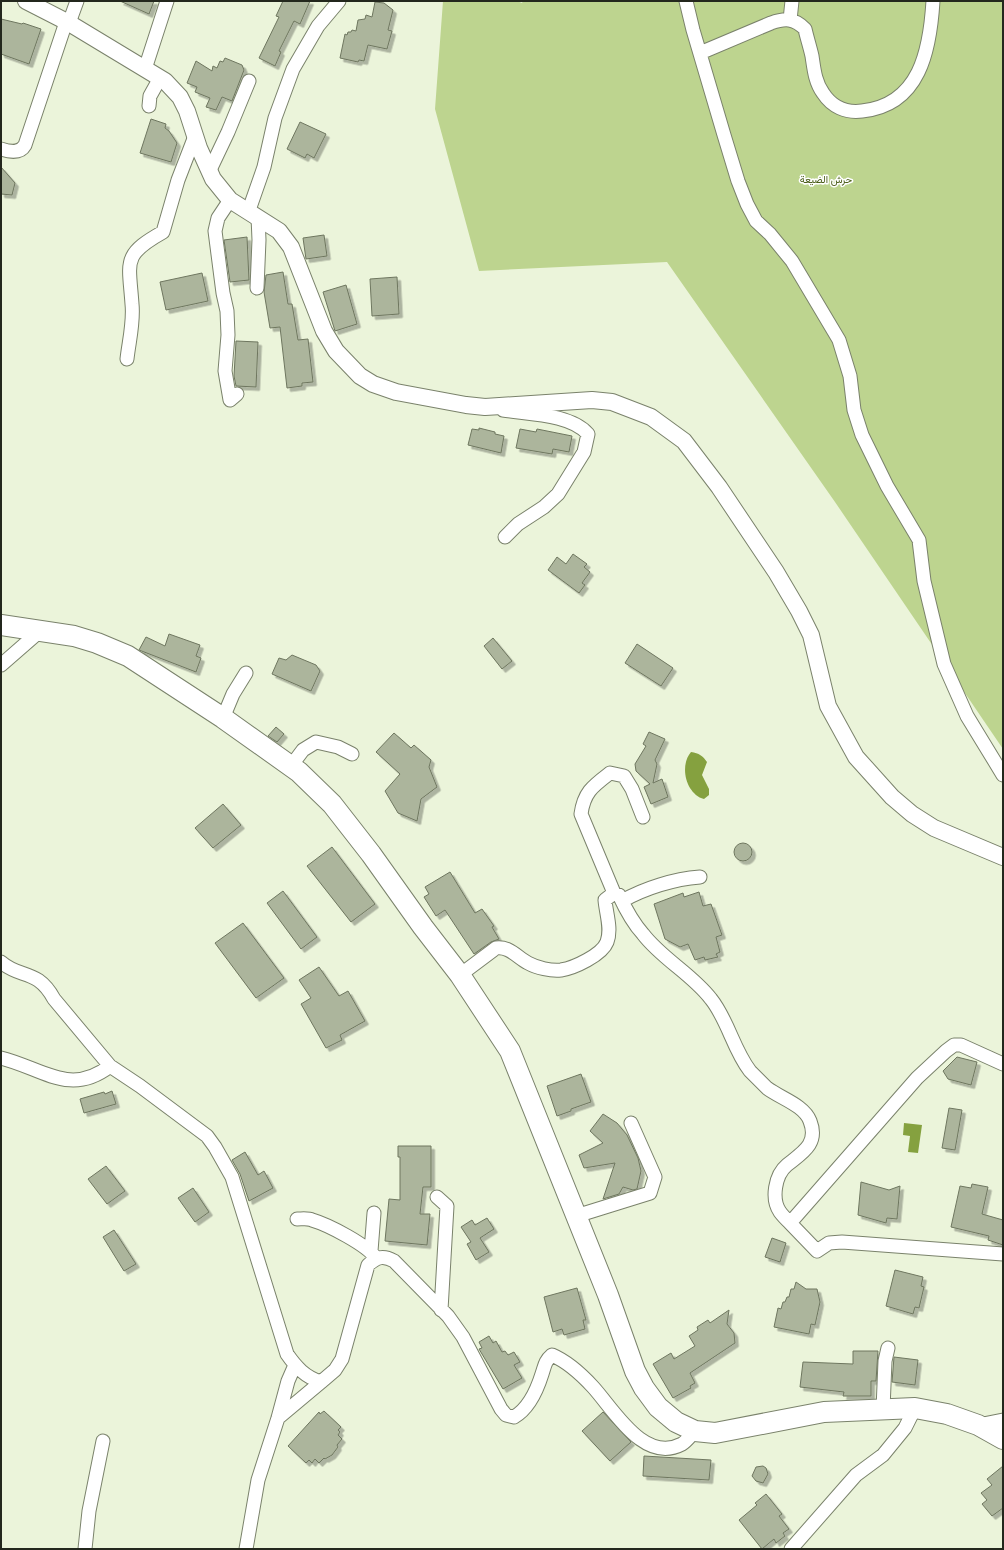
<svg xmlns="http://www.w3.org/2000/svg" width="1004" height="1550" font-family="'Nunito Sans',Vazirmatn,sans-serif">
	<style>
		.green { fill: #bdd48f }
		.water { fill: #85a13f }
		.building { fill: #acb59c; stroke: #6e765f; filter: url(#shadow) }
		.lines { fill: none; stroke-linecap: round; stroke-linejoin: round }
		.minor-casing { stroke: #7a826b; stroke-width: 15 }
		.tertiary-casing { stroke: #7a826b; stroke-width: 18 }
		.primary-casing { stroke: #7a826b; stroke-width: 22 }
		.minor { stroke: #fff; stroke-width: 13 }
		.tertiary { stroke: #fff; stroke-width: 16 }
		.primary { stroke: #fff; stroke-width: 20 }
		.labels { text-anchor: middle; stroke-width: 3; stroke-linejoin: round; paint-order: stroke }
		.park-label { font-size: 10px; fill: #495c17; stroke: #fff }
	</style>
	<defs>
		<filter id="shadow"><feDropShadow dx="3.5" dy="3.5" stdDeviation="0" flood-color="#0004"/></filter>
	</defs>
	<rect width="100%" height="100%" fill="#ebf4da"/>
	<path class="green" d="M443 1H517L522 3 523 1H1003V749L835 502 667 262 479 271 435 109Z"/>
	<path class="water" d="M691 752C699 753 703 756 707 762L702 775 709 789V795L704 799C686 794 679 766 691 752Z
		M904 1123 922 1125 918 1153 908 1152 910 1136 903 1135Z"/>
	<path class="building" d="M120 1H154L149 14Z
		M283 1H310L300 24 294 21 279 51 281 52 275 66 259 58 279 17 276 16Z
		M375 2 384 3 393 10 388 30 392 31 387 49 368 45 364 61 359 60 358 62 340 58 345 34 347 35 348 32H351L352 30 356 31 358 20 365 19 366 15 372 17Z
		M1 19 22 24 23 23 41 29 29 64 1 54Z
		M225 58 242 65 244 70 232 101 222 97 216 110 206 107 210 98 195 92 197 87 187 83 196 61 212 71 213 66 217 68 220 61 223 62Z
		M151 119 166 124 165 128 169 131 177 143 171 162 140 153Z
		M300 122 326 134 314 158 307 154 305 158 287 149Z
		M1 167 15 183 12 195 1 194Z
		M324 235 327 256 306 259 303 238Z
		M247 237 249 280 230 282 224 240Z
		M283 272 288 304H292L298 340 308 339 313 382 302 383V386L287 388 280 327 270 328 264 292 266 275Z
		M202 273 208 301 166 310 160 282Z
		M397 277 399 314 372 316 370 279Z
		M346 285 357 324 335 331 323 292Z
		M236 341 258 342 256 387 236 386 234 376Z
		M479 428 495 432V434L504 436 501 453 468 445 472 429 479 430Z
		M520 429 536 432 537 429 572 436 569 452 553 449 552 454 516 448Z
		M573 554 587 564 584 567 590 572 582 583 585 585 579 593 548 570 557 557 566 564Z
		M169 634 200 645 196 656 201 658 196 672 139 650 146 637 165 646Z
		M493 638 512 661 502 669 484 646Z
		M637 644 673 668 661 686 625 663Z
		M292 655 316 665 320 671 311 691 272 674 279 658 286 660Z
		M276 727 284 734 277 742 268 736Z
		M649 732 665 739 655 760 657 764 653 783 662 779 668 797 651 804 644 787 650 784 636 771 635 764 646 746 643 744Z
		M394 733 411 748 414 745 431 760 429 767 437 787 421 799 417 821 398 813 385 791 400 774 376 752Z
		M223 804 241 825 213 848 195 828Z
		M734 852a9 9 0 1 1 18 0a9 9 0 1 1-18 0Z
		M332 847 375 904 351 922 307 866Z
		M450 872 475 913 482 909 494 926 492 927 499 939 491 942 474 954 445 910 436 916 424 897 429 894 425 887Z
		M283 891 317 937 301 949 267 903Z
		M699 892 703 906 711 904 722 935 716 937 720 952 716 954 718 957 705 960 704 957 695 960 688 944 680 947 665 939 654 904 683 893 684 897Z
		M243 923 284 978 256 998 215 943Z
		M319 967 339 996 348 991 365 1021 340 1035 342 1040 326 1048 301 1004 311 998 299 980Z
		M957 1057 977 1062 971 1085 948 1079 943 1071Z
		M581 1074 591 1102 571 1109V1111L557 1116 547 1086Z
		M112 1091 116 1104 84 1113 80 1099 104 1092 105 1094Z
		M949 1108 962 1110 955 1150 942 1148Z
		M603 1114 617 1123 627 1135 638 1158 641 1171 637 1189 633 1190 623 1187 619 1194 603 1199 615 1163 584 1168 579 1155 603 1143 590 1131Z
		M398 1146H431V1187H423L420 1214H430L427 1245 385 1241 389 1199 400 1200V1157H398Z
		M245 1152 258 1175 264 1171 273 1188 249 1201 240 1174 232 1160Z
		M106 1166 125 1191 107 1204 88 1179Z
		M861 1182 889 1190 900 1186 897 1219 887 1218 886 1223 858 1215Z
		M972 1184 988 1187 982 1214 1003 1220V1245L988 1240 989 1236 951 1227 960 1186 971 1188Z
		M193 1188 209 1212 195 1222 178 1198Z
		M487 1218 494 1229 480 1238 489 1252 476 1260 467 1244 471 1242 461 1227 472 1220 475 1225Z
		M114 1230 136 1264 124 1271 103 1237Z
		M772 1238 786 1243 780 1262 765 1257Z
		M895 1270 923 1277 921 1286 924 1287 919 1308 915 1307 913 1314 886 1306Z
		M796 1282 806 1289H817L820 1302 815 1325 811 1324 809 1334 774 1327 778 1308 781 1309 783 1302H785L787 1297H789L791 1289H794Z
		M577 1288 586 1320H583L585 1329 564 1335 562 1329 553 1332 544 1297Z
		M729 1310 727 1324 734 1333 735 1343 690 1373 695 1383 690 1386 691 1388 673 1398 653 1364 671 1353 674 1359 695 1346 689 1336 698 1330 697 1327 708 1320 710 1323Z
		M489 1336 493 1343 496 1341 502 1352 505 1351 508 1355 514 1352 520 1362 514 1365 522 1378 503 1389 479 1349 482 1348 479 1342Z
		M853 1351H878L876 1381H871V1396H843L844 1392 800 1387 803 1362 853 1364Z
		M894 1357 918 1360 915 1385 892 1382Z
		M324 1411 341 1427 338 1430 340 1432 338 1435 342 1439 337 1445 338 1447 332 1455 325 1459 324 1458 319 1463 315 1459 312 1463 309 1460 306 1463 288 1446 319 1412 320 1414Z
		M603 1412 631 1442 610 1461 582 1431Z
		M644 1456 711 1460 709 1480 643 1476Z
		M763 1466 766 1468 768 1474 763 1483 756 1481 752 1476 756 1467Z
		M1003 1466V1508L992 1516 982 1504 987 1500 981 1493 992 1485 987 1479Z
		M766 1494 782 1514 779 1516 789 1529 783 1533 785 1536 776 1543 774 1539 762 1549 739 1520 757 1505 755 1503Z"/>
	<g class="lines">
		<g class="minor-casing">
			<path id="minor" d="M686 1 693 30 724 135 738 181 747 204 756 221 770 234 792 261 839 340 850 376 854 410 862 435 887 486 919 540 924 581 944 664 967 716 1003 775
				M790 20 792 1
				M69 23 77 1
				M700 53 771 23C785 18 794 18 805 29 807 38 810 47 812 56 814 69 815 82 823 93 832 107 846 113 862 111 920 105 930 50 933 1
				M145 69 167 1
				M149 106 150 96 160 78
				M1 149C10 152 20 154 25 145L66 22
				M209 172 228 132 249 81
				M230 200 218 218 215 231 223 293 227 311 228 335 225 371 230 400 237 394
				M249 210 264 167 275 118 293 69 318 26 339 1
				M257 288 259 240 258 217
				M127 359C129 341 134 322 132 304 129 261 122 255 163 232L178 180 195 136
				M503 410C528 414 571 414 588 434L584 452 558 494 544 507 518 524 505 537
				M1 665 40 631
				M223 718 233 694 246 673
				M291 766 303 750 316 742 338 747 352 754
				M614 893 581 814C584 792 593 786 610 773L624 776 632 789 643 817
				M622 901C645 888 674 879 700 877
				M1 962C20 979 37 968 54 999L110 1066 140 1086 207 1136 215 1147 232 1177 287 1354C296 1367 305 1377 321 1382L335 1370 342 1359 368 1265C377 1257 383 1255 394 1261L448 1316 463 1337 501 1409 506 1415 514 1417C528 1409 537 1390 542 1374 545 1365 545 1361 552 1355 566 1361 582 1375 593 1387 614 1410 644 1464 682 1444 687 1441 691 1435 695 1431
				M460 975 496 948C509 946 517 957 528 963 537 968 551 971 561 970 574 968 602 955 607 942 612 929 606 913 605 900L614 893 619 895C625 908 633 923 643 934 662 959 692 974 711 999 728 1020 733 1049 750 1071 755 1076 762 1083 767 1088 780 1098 804 1105 810 1121 819 1144 802 1153 787 1165 775 1175 771 1199 780 1212 783 1216 787 1220 790 1223
				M1 1058C42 1068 70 1097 110 1066
				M1003 1064 961 1045H954L946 1051 917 1078 790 1223 817 1251 829 1243 842 1242 1003 1254
				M437 1197 447 1206 441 1310
				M576 1216 650 1193 655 1177 631 1123
				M297 1219C302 1219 308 1218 312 1220 329 1225 367 1245 376 1258
				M371 1251 374 1213
				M883 1409 885 1361 888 1348
				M278 1418 321 1382
				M978 1425 1003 1420
				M85 1549 89 1511 103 1441
				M246 1549 258 1480 278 1418 288 1381 295 1365
				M791 1549 856 1475 883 1455 905 1428 915 1408"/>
		</g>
		<g class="tertiary-casing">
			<path id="tertiary" d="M26 1 69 23 165 81 180 97 187 111 199 148 213 179 230 200 279 231 291 247 324 331 336 351 360 376 373 384 396 392 466 405 485 407 592 400 612 402 651 417 684 441 719 487 776 572 799 611 811 635 828 706 856 757 892 797 912 814 934 828 1003 857"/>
		</g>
		<g class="primary-casing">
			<path id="primary" d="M1 625 74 636 97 643 128 656 223 718 299 772 332 804 371 854 423 927 460 975 510 1051 608 1295 635 1371 644 1388 658 1407 676 1422 695 1431 715 1433 824 1412 915 1408 947 1414 978 1425 1003 1439"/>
		</g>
		<use href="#minor" class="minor"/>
		<use href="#tertiary" class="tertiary"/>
		<use href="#primary" class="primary"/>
	</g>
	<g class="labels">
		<g class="park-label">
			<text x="826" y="183">حرش الضيعة</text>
		</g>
	</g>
	<rect width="1004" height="1550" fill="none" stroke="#23271d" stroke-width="4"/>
</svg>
